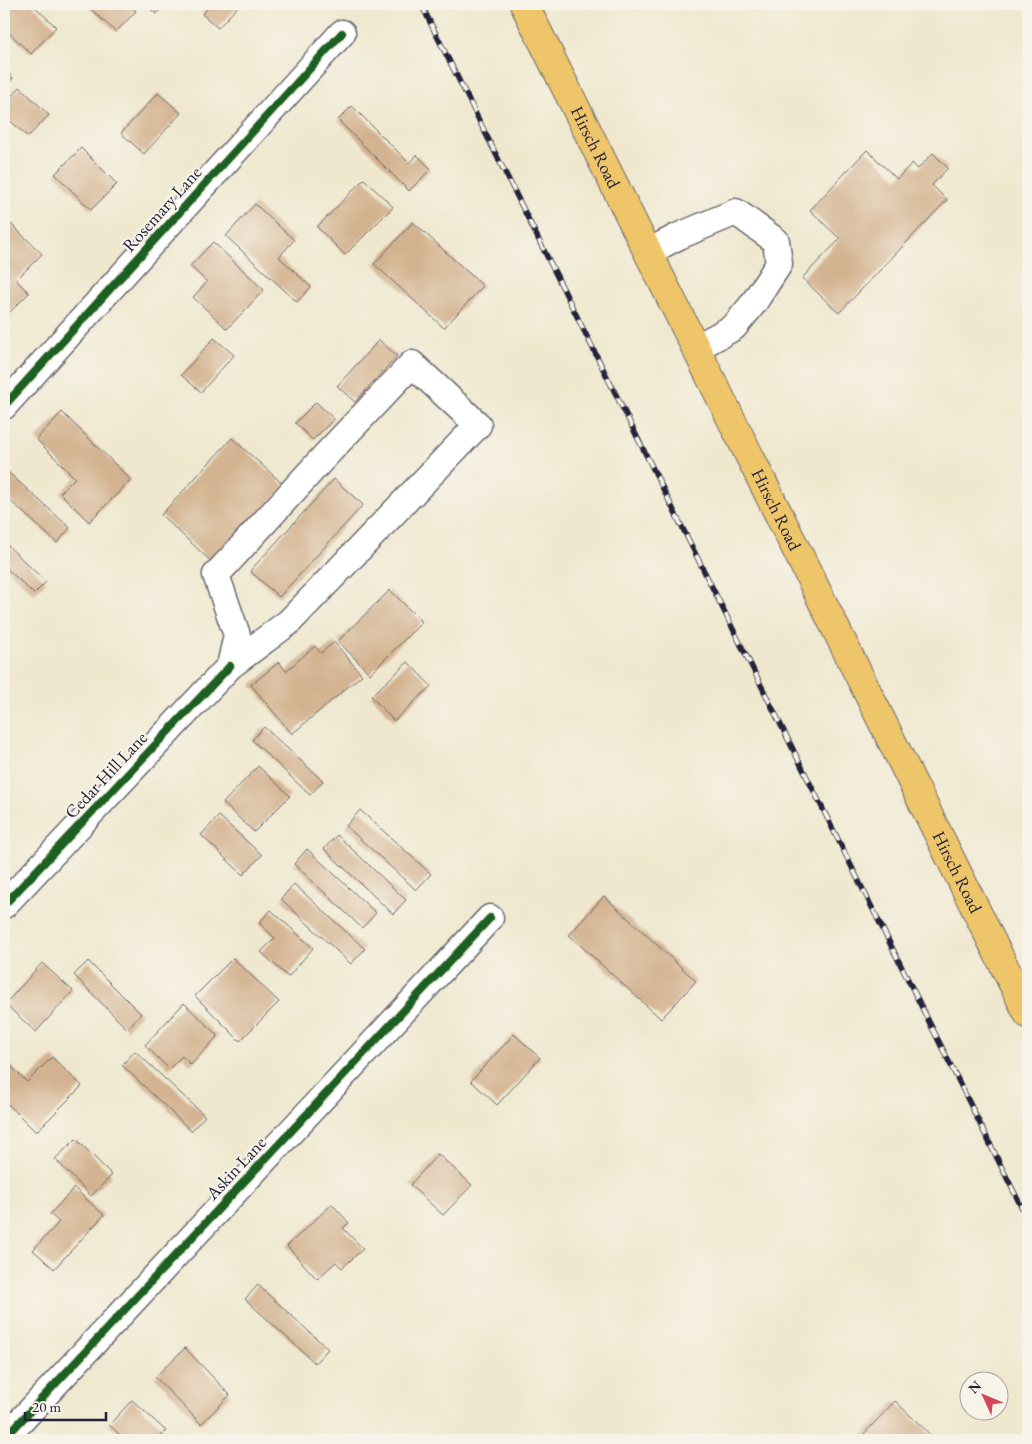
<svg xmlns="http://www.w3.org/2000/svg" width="1032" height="1444" font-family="'EB Garamond',serif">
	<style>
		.building { fill: #d3b28f }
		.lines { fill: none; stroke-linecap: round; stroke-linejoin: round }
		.minor-casing { stroke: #6a676f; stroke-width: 29 }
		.major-casing { stroke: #6a676f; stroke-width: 30 }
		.minor { stroke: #fff; stroke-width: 26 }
		.major { stroke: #eec569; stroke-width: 28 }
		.rail-casing { stroke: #22223b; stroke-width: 5.5 }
		.rail { stroke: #f7f3e8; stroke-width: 4; stroke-dasharray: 11; stroke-linecap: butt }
		.cycleway-casing { stroke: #f7f3e8; stroke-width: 11 }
		.cycleway { stroke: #1b5e20; stroke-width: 8 }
		.labels { text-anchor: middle; stroke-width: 4.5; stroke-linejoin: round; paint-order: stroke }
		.street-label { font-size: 18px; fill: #22223b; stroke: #f7f3e8 }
	</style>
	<rect width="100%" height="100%" fill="#f7f3e8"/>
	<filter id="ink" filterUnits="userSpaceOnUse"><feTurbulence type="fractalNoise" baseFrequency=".02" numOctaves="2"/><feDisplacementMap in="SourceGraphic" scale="10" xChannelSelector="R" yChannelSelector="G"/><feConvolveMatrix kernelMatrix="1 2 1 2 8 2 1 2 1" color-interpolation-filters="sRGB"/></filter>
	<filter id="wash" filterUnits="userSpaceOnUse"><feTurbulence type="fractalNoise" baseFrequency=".0096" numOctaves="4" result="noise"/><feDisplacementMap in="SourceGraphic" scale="20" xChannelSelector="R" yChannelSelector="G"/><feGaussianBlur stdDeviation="1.12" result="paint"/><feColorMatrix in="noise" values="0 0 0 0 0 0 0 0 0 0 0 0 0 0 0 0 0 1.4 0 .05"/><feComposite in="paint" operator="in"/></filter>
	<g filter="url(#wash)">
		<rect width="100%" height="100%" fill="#efe8cf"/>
		<g id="blocks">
			<path class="building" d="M5 4H32L56 27 31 54 4 28V5Z
				M85 4H128L136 11 116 32Z
				M145 4H165L156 14Z
				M212 4H240L218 28 202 14Z
				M4 69 13 78 4 88Z
				M20 87 49 115 28 137 4 115V104Z
				M158 93 181 113 144 154 121 133Z
				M352 106 409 163 417 155 431 169 409 191 338 120Z
				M81 148 117 184 91 210 55 174Z
				M867 150 897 179 912 163 918 169 933 153 948 168 932 185 947 200 839 313 802 278 840 239 810 210Z
				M364 179 393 207 345 255 317 227Z
				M255 204 294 240 279 257 311 287 297 302 226 236Z
				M413 222 483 286 444 328 374 264Z
				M10 223 42 254 16 280 29 293 5 317 4 316V229Z
				M213 242 264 290 227 329 193 297 207 282 190 266Z
				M214 338 234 355 201 392 181 375Z
				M379 340 397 356 355 402 337 386Z
				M316 402 334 419 313 440 295 423Z
				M62 412 131 480 89 522 60 493 75 478 36 439Z
				M232 438 285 486 214 564 161 515Z
				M8 472 70 528 57 543 4 495V477Z
				M334 479 363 505 279 597 250 571Z
				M4 542 46 582 34 594 4 566Z
				M390 590 422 622 370 674 338 641Z
				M334 642 362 675 292 734 251 685 279 662 286 671 315 646 321 653Z
				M408 662 431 686 394 721 371 696Z
				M264 727 323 781 310 795 252 740Z
				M258 766 290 796 254 832 223 803Z
				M360 810 431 874 416 890 346 826Z
				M219 816 262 855 243 875 201 835Z
				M337 835 406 900 393 914 324 849Z
				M307 849 376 913 362 928 294 864Z
				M294 884 365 949 351 964 281 899Z
				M604 896 696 981 661 1019 569 935Z
				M271 910 313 948 288 977 261 952 275 938 259 923Z
				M233 958 279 1002 240 1041 195 996Z
				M88 961 141 1014 127 1029 74 975Z
				M42 963 73 991 36 1032 5 1004Z
				M184 1003 218 1036 191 1065 182 1056 169 1069 145 1045Z
				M514 1034 540 1058 497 1105 471 1081Z
				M135 1051 205 1116 191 1131 122 1065Z
				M52 1057 82 1086 36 1132 4 1100V1059L27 1082Z
				M76 1139 112 1175 91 1196 55 1159Z
				M438 1154 472 1185 443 1215 410 1185Z
				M74 1188 104 1215 54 1269 33 1250 59 1222 50 1214Z
				M332 1204 349 1223 343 1228 363 1249 342 1268 336 1262 317 1279 287 1246Z
				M258 1285 328 1349 315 1363 245 1299Z
				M185 1348 230 1395 201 1424 155 1377Z
				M132 1400 166 1431 157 1440H126L109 1425Z
				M895 1401 936 1440H858Z"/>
		</g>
	</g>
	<g filter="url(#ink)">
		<use href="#blocks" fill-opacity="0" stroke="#6a676f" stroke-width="1"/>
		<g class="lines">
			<g class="minor-casing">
				<path id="minor" d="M648 252 679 236 736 212 776 241 779 264 753 304 734 327 696 348
					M4 406 342 33
					M4 905 230 666 289 622 478 425 412 364 324 457 216 575 237 635 230 666
					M4 1439 490 918"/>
			</g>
			<g class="major-casing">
				<g id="major">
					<path id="s1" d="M524 4 1028 1014"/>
				</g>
			</g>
			<use href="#minor" class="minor"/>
			<use href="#major" class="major"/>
			<g class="rail-casing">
				<path id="rail" d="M421 4 1028 1220"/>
			</g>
			<use href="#rail" class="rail"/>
			<g class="cycleway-casing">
				<path id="cycleway" d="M4 406 342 33
					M4 905 230 666
					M4 1439 490 918"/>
			</g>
			<use href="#cycleway" class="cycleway"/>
		</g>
	</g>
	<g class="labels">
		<g class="street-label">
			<text dy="6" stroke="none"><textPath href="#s1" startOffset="160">Hirsch Road</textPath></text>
			<text transform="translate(162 209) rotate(-48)" y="6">Rosemary Lane</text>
			<text dy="6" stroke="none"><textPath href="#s1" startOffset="565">Hirsch Road</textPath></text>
			<text transform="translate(106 775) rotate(-47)" y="6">Cedar Hill Lane</text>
			<text dy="6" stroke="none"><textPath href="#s1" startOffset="970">Hirsch Road</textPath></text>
			<text transform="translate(236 1168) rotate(-47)" y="6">Askin Lane</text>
		</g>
	</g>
	<rect width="1032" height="1444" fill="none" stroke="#f7f3e8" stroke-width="20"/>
	<g transform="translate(984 1396) rotate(314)"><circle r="24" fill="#f7f3e8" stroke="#a29fa3"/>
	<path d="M0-4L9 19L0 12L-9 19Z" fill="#d1495b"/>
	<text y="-8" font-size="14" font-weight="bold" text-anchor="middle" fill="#22223b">N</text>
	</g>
	<path d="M25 1412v8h81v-8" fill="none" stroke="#22223b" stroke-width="2.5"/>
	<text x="32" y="1412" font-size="15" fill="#22223b" stroke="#f7f3e8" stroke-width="4" paint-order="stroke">20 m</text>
</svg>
